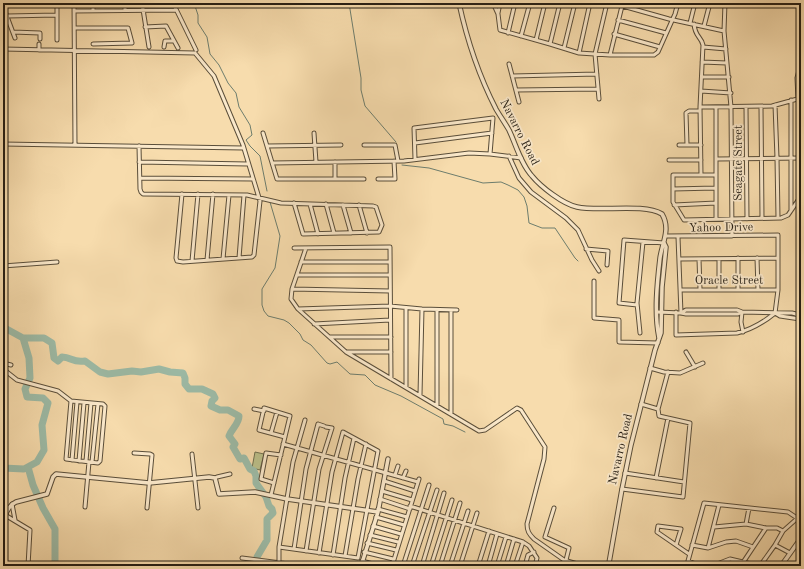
<svg xmlns="http://www.w3.org/2000/svg" width="804" height="569" font-family="'Old Standard TT',serif">
	<style>
		.green { fill: #bcc08a; stroke: #706f4f }
		.lines { fill: none; stroke-linecap: round; stroke-linejoin: round }
		.stream { stroke: #6d7d6d; stroke-width: 1 }
		.river { stroke: #9dbca8; stroke-width: 7 }
		.minor-casing { stroke: #5a4e3a; stroke-width: 5 }
		.tertiary-casing { stroke: #5a4e3a; stroke-width: 5.5 }
		.minor { stroke: #fae8ca; stroke-width: 3 }
		.tertiary { stroke: #fae8ca; stroke-width: 3.5 }
		.labels { text-anchor: middle; stroke-width: 3.5; stroke-linejoin: round; paint-order: stroke }
		.street-label { font-size: 12px; fill: #251e14; stroke: #fae8ca }
	</style>
	<rect width="100%" height="100%" fill="#f7dcad"/>
	<filter id="stains"><feTurbulence type="fractalNoise" baseFrequency=".005" numOctaves="4"/><feColorMatrix values="0 0 0 0 .2 0 0 0 0 .09 0 0 0 0 .02 0 0 0 .5 -.17"/></filter>
	<radialGradient id="worn" r=".72"><stop offset=".6" stop-color="#630" stop-opacity="0"/><stop offset="1" stop-color="#630" stop-opacity=".3"/></radialGradient>
	<path class="green" d="M255 452 264 454 260 470 252 468Z"/>
	<g class="lines">
		<path class="stream" d="M194 3 198 15V23L207 37 210 54 219 65 228 83 236 93 239 107 250 125 252 135 246 140 250 146 260 156 267 191
			M349 3 361 78V90L365 106 396 142
			M402 165 429 168 483 183 501 182 508 185 518 190 524 197 527 206 529 223 542 228H555L575 258 578 261
			M270 202 280 236 275 268 262 289V305L264 311 268 316 284 320 289 323 300 334 303 340 311 345 327 363 330 364 337 362 350 374 365 375 375 385 401 396 443 419 444 424 453 426 465 432"/>
		<path class="river" d="M3 327 23 338 29 358 30 378 25 389 27 397 43 398 48 403 42 425 44 450 37 462 24 469 3 468
			M23 338H44L52 343 54 358 58 361 62 357C72 357 72 363 85 361L100 372 108 374 132 371 141 372 159 369 170 372 183 373 185 378V384L189 389H202L213 394 215 398 212 401 211 406 220 410H228L239 416C239 424 232 428 229 436L235 444 233 447 240 459 244 458 250 469 254 471 256 476V483L266 497 269 506 272 509 273 513 267 519V540L257 557 258 566
			M28 467 33 485 43 508 55 529V566"/>
		<g class="minor-casing">
			<path id="minor" d="M74 3 75 145
				M142 3 149 47
				M173 3 196 50
				M493 3 498 14 500 30 550 44 579 53 610 55H654L658 52 675 14 678 3
				M612 3 669 19 724 31
				M667 3 677 6
				M725 3 724 31 731 107 732 236
				M3 6 15 38
				M125 10V3
				M74 11 176 10
				M93 11V3
				M498 13 500 3
				M7 16 57 15
				M618 20 666 33
				M690 23 695 3
				M694 24C695 37 701 36 703 45L700 107 701 175
				M704 26 710 3
				M145 27 166 26 178 48
				M75 28H128L132 43 93 44
				M13 32 40 33V39
				M508 33 515 3
				M614 34 660 47
				M521 36 530 3
				M57 40V3
				M536 40 545 3
				M550 44 560 3
				M164 47 165 41H174
				M703 47 726 49
				M564 48 575 3
				M3 49 195 53 214 76 243 145 260 201 254 255 252 257 183 262 177 261 176 258 182 194
				M39 50V44
				M579 53 590 3
				M610 55 622 6
				M702 62 727 63
				M509 64 519 102
				M512 76 597 74
				M702 77H729
				M516 90 598 89
				M701 91 731 93
				M798 98 797 78 801 63
				M599 99 595 54 607 3
				M775 105 777 158 778 218
				M700 107 772 106 801 98
				M716 107V219
				M746 107 747 219
				M761 107 762 218
				M263 133 277 179H364
				M314 133 316 162
				M415 143 492 133
				M3 144 243 148
				M364 145H395L398 161
				M679 145H701
				M687 145 686 113 689 111H700
				M139 146 140 189 141 192 143 194 247 195 281 203 373 206 376 207 382 225 379 232 303 234 294 203
				M267 146 341 145
				M509 156 519 178 531 192 566 218 578 230 592 260 599 271
				M415 159 414 128 493 118 490 154
				M717 159 801 158
				M669 160H701
				M139 162 248 164
				M335 162V179
				M272 163 404 161 469 153 490 154 521 158
				M716 175H673V202L684 220 781 218 788 215 801 196
				M140 178 253 179
				M378 179H395L394 161
				M673 189 715 188
				M310 204 318 234
				M326 204 334 233
				M343 205 351 233
				M359 205 367 233
				M674 205 716 203
				M791 210V100
				M666 236 778 235V290L775 313
				M678 237 681 313
				M294 248 390 247 391 379
				M306 248 292 289 291 299 298 309 346 352 479 431 485 430 517 408 521 410 545 447 544 459 527 524C527 531 529 534 534 539L564 560 584 566
				M586 249 608 251 607 265
				M239 258 244 195
				M738 258V289
				M757 258 758 290
				M223 259 229 195
				M679 259 778 258
				M699 259 700 289
				M719 259V289
				M207 260 213 194
				M192 261 198 194
				M301 262H390
				M3 266 57 262
				M297 275H390
				M594 281V318L619 320V342L658 343
				M292 289 390 291
				M681 290H778
				M637 305 619 303 624 240 664 243
				M298 309 390 306 422 309 457 310
				M657 312 681 313 686 314H738L742 312
				M676 312V335L737 333C750 330 764 322 775 313
				M742 312 741 322 743 332
				M681 313 686 310H737L742 312 792 313 796 314 801 320
				M775 313 780 316 800 319
				M314 324 390 320
				M640 333 637 303 643 242
				M330 337H391
				M347 352H391
				M686 352 695 367
				M3 363 11 365
				M650 368 664 372 680 373 703 363
				M3 369 17 380 58 391 71 401
				M406 387V308
				M420 395 422 309
				M71 401 103 404 105 406 100 461 98 463 66 459Z
				M641 404 658 409 668 372
				M437 406V310
				M254 409 264 411
				M451 414V310
				M271 433 277 412
				M283 444 418 482
				M134 453 150 454 152 455 147 508
				M192 454 198 508
				M72 460 77 402
				M79 461 84 403
				M86 461 91 403
				M92 462 98 404
				M625 473 684 482
				M395 475 398 466
				M215 478 217 477 230 474
				M403 478 406 471
				M656 478 668 418
				M384 481 415 491
				M274 483 261 479 266 453 281 455
				M622 489 683 497 690 423 659 416 658 409
				M382 491 412 500
				M271 495 290 416 264 408 259 430 285 437
				M380 499 410 509
				M12 504 15 520
				M410 506 523 542 529 546 537 558 535 566
				M85 507 89 462
				M554 508 545 537 569 548 566 560
				M378 509 407 517
				M5 515 30 530 28 566
				M376 517 404 525
				M746 524 749 508
				M373 526 401 534
				M714 527 746 524 766 528H777L783 531
				M370 535 398 542
				M367 543 396 550
				M676 545 681 529 658 526 657 532 689 554
				M692 545 708 548 726 542 736 541 753 547
				M775 545 783 531 801 515
				M279 547 358 558 378 451 343 432 332 472 319 553
				M708 548 719 505
				M294 549 306 469 318 424 324 426
				M306 551 319 469 332 428 326 427
				M364 552 393 559
				M333 555 345 478 354 438
				M345 556 358 479 366 444
				M242 558 304 566
				M362 561 380 566
				M744 561 766 528
				M279 563V547L293 462 305 420
				M392 566 419 479
				M403 566 429 485
				M412 566 437 490
				M422 566 444 493
				M431 566 452 500
				M440 566 460 503
				M450 566 468 511
				M460 566 477 513
				M478 566 489 531
				M488 566 497 534
				M497 566 506 537
				M506 566 514 539
				M515 566 523 542
				M525 566 528 555 534 552
				M701 566 688 561 704 503 788 512 797 518
				M712 566 730 559 760 566 775 545 790 553"/>
		</g>
		<g class="tertiary-casing">
			<path id="tertiary" d="M459 3C467 40 479 76 496 109 500 116 505 123 509 130 516 145 521 164 532 176 541 187 563 204 577 207 600 212 643 203 662 214 671 229 662 243 660 258 657 284 654 313 659 338
				M3 519C7 512 8 506 16 502L47 494 53 477 56 474 149 483 209 477 215 478 219 494 255 492 287 499 378 512
				M361 566 378 512 388 459
				M608 566 609 563 622 489 631 445 655 350 661 333 662 287 666 247 664 243
				M781 566 801 538"/>
		</g>
		<use href="#minor" class="minor"/>
		<use href="#tertiary" class="tertiary"/>
	</g>
	<g class="labels">
		<g class="street-label">
			<text transform="translate(520 132) rotate(63)" y="4">Navarro Road</text>
			<text transform="translate(738 163) rotate(-90)" y="4">Seagate Street</text>
			<text transform="translate(721 227) rotate(-1)" y="4">Yahoo Drive</text>
			<text x="729" y="284">Oracle Street</text>
			<text transform="translate(620 449) rotate(-77)" y="4">Navarro Road</text>
		</g>
	</g>
	<rect width="804" height="569" fill="none" stroke="#f7dcad" stroke-width="16"/>
	<rect x="4" y="4" width="796" height="561" fill="none" stroke="#251e14" stroke-width="2"/>
	<rect x="8" y="8" width="788" height="553" fill="none" stroke="#251e14"/>
	<rect width="100%" height="100%" filter="url(#stains)"/>
	<rect width="100%" height="100%" fill="url(#worn)"/>
</svg>
